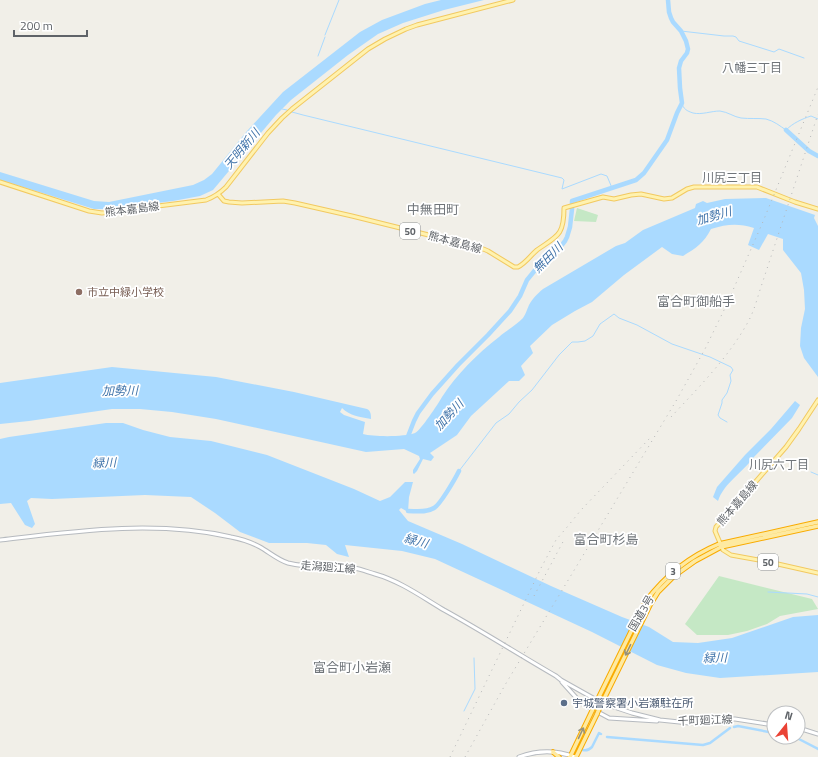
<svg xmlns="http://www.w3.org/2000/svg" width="818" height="757" font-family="'Titillium Web','Noto Sans JP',sans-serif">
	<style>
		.green { fill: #c5e8c5 }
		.water { fill: #aadaff }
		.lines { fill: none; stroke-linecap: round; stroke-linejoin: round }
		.stream { stroke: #aadaff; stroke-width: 1 }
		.canal { stroke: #aadaff; stroke-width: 2.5 }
		.river { stroke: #aadaff; stroke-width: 4.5 }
		.secondary-casing { stroke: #b6babf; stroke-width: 5 }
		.primary-casing { stroke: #f2c960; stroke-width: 5 }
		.trunk-casing { stroke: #f9ab00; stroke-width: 5.5 }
		.secondary { stroke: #fff; stroke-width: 3 }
		.primary { stroke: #fff2af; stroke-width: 3 }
		.trunk { stroke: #feeaa1; stroke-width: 3.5 }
		.rail { stroke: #b6b7b8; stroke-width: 1; stroke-dasharray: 1 5; stroke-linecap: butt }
		.trunk-bridge-casing { stroke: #f9ab00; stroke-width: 5.5; stroke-linecap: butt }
		.trunk-bridge { stroke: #feeaa1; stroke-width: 3.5 }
		.oneway { stroke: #97927c }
		.education-dot { fill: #8d6e63; stroke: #fff; stroke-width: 1.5 }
		.service-dot { fill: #5c6f8a; stroke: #fff; stroke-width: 1.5 }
		.labels { text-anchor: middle; stroke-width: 3.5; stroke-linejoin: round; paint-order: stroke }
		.shield { fill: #fff; stroke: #8f9295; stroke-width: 1 }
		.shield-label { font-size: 10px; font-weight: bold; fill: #5f6368 }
		.street-label { font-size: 11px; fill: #5f6368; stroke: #fff }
		.education-label { font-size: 11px; fill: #785e54; stroke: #fff; text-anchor: start }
		.service-label { font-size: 11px; fill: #4e5e75; stroke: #fff; text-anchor: start }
		.neighbourhood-label { font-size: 12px; fill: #70757a; stroke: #fff }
		.water-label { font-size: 12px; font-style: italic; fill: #4174aa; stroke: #fff }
		.quarter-label { font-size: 13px; fill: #70757a; stroke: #fff }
	</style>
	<rect width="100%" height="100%" fill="#f1efe8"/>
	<path class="green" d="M577 208 598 215 596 222 574 221Z
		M719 576 812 599 818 609 780 616 767 624 747 631 728 635H697L685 624Z"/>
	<path class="water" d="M441 0H484L444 10 403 23 378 34 348 55 291 100 276 115 213 190 200 196 173 201 110 209H94L0 180V172L94 201 109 202 193 185 204 180 212 174 247 131 283 92 360 32 382 20 425 4Z
		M766 198 815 215 814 218 818 226V377L804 358 800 346 801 328 805 309 804 290 801 273 783 250V239L768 234 759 250 748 245 754 228C738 223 727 224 711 229 704 243 696 248 683 256L672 254 662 247 624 275 592 302 575 311 552 325 530 346 533 353 521 366 525 375 519 381H509L471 416 457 435 430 453 434 457 431 461 423 459 417 471 414 474 413 473V470L420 459 419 456 404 449 366 452 216 419 172 412 140 409H112L29 421 0 424V383L112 367 216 377 294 392 367 409C371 411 371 415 371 419 360 417 350 416 342 408L340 412 344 415 365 422 363 434C374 437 405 437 415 433 421 430 438 404 442 397 457 374 477 354 499 337 506 331 516 325 523 318 526 314 527 309 529 305 533 298 537 294 543 289L616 246 625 243 643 230 695 208 696 204 703 201 707 203 725 199Z
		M795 401 800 405 792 418 753 458C742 473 724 483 718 501L713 497 717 487 745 455 771 429Z
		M106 423H123L143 430 170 437 211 441 267 455 354 489 380 501 390 497 405 482H413L409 497 408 512 401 508 399 510 408 521 462 544 551 586 622 617 649 627 673 642 698 643 732 638 793 617 818 615V672L720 678 686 673 657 665 592 632 435 559 402 551 345 545 349 557 337 554 326 545 307 543H269L240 532 215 513 191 497 145 495 52 499 31 498 27 501 35 524 32 528 25 525 11 503 0 504V439L9 437Z"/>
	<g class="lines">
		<path class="stream" d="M681 31 724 36H733L736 37 739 41 774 52 779 49 804 58
			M325 35 339 0
			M318 56 325 37
			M682 103C683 109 687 111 693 113 702 115 711 111 720 111 728 112 734 117 741 118 750 119 758 118 766 119 774 121 780 126 786 130 793 123 802 119 811 116L818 119
			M282 109 287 110
			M292 112 303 115 562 178 564 180 562 189 601 174 607 176 612 188
			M459 471 496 423 509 414 519 402 532 390 559 355 572 342H578L585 341 593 336 600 324 614 314 619 318 637 325 672 344 710 357 731 367 733 370 730 375 731 381 727 393 722 400V403L718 415 720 418 727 422
			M811 472 818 475
			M768 592 807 594 818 597
			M464 711 475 689 474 658"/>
		<path class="canal" d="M734 727 738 726 774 733
			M607 737 703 745 710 743 730 728
			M795 737 818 749
			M583 750C587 751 589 750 592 747L599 733 601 734"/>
		<path class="river" d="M786 130 809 151 818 156
			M407 439 414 421 418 413 432 394 458 365 488 335 510 311 520 296 527 280 536 269 561 246 565 241 567 237 570 227 572 209V201L636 180 644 173 667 140 677 113 682 103 680 88 679 68 681 61 687 53 688 49 686 41 681 31 673 22 671 18 669 12 668 0
			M408 511C416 511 426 513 434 508 440 505 455 479 459 471"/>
		<g class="secondary-casing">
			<path id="secondary" d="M0 540C76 531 155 520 231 537 241 539 251 542 260 547 269 552 278 560 288 563 310 569 333 565 354 568 361 569 368 572 375 574 400 581 422 597 444 610 482 631 518 654 556 676L561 680 602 703 632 713 660 720 689 723 723 719H735L774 725
				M562 682 581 703 609 718 657 721
				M798 729 805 730 818 734
				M519 757C538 750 556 750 575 757"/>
		</g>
		<g class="primary-casing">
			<path id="primary" d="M0 182 89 211 102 213 206 200C214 197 220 193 226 187L268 133 282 118 292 109 368 49 385 39 406 29 417 25 513 0
				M218 194 224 201 229 202 242 203 283 201 295 203 352 216 481 248 488 251 514 267H518C526 263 530 256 537 250 557 236 564 236 564 208L603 197 614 199 631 195 641 194 664 199 672 198 687 189 694 187H757L795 202 818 209
				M818 400 799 429 786 447 716 527 715 531 723 550 731 555 769 562 818 573"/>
		</g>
		<g class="trunk-casing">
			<path id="trunk" d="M594 707 646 601C665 576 690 556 719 544L818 522
				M599 709 650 605 658 592 674 576 695 561 721 547 818 526
				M553 752 559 757
				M570 757 592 711
				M576 757 597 714"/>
		</g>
		<use href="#secondary" class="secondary"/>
		<use href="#primary" class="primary"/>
		<use href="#trunk" class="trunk"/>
		<path class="rail" d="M671 417C699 387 728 358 748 322 753 313 756 303 759 293L818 114
			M534 596 565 538
			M450 757 541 568 556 540 568 526 581 510 650 438
			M465 757 505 685 676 401 705 349 726 306 762 224 818 87"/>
		<g class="trunk-bridge-casing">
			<path id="trunk-bridge" d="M592 711 594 707
				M597 714 599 709"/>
		</g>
		<use href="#trunk-bridge" class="trunk-bridge"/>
	</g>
	<defs><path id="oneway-shaft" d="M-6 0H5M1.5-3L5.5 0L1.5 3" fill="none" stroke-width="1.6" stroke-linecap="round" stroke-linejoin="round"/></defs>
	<g class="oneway">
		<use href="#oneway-shaft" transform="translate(628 650) rotate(116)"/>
		<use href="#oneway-shaft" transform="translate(581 733) rotate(-65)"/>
	</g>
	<circle class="education-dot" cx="79" cy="292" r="4"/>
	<circle class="service-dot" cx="564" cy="703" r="4"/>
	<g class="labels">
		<g class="shield">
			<rect x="400" y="223" width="20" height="16" rx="3"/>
			<rect x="758" y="554" width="20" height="16" rx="3"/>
			<rect x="666" y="563" width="14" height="16" rx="3"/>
		</g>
		<g class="shield-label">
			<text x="410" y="235">50</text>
			<text x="768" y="566">50</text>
			<text x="673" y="575">3</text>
		</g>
		<g class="street-label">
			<text transform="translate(132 209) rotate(-7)" y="4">熊本嘉島線</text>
			<text transform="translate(455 242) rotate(15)" y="4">熊本嘉島線</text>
			<text transform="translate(737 503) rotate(-49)" y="4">熊本嘉島線</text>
			<text transform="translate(328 567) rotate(4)" y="4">走潟廻江線</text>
			<text transform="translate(641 613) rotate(-60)" y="4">国道3号</text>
			<text transform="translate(705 720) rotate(-2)" y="4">千町廻江線</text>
		</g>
		<g class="education-label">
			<text x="87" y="296">市立中緑小学校</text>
		</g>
		<g class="service-label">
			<text x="572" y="707">宇城警察署小岩瀬駐在所</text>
		</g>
		<g class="neighbourhood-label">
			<text x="752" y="72">八幡三丁目</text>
			<text x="732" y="182">川尻三丁目</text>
			<text x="779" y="469">川尻六丁目</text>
		</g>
		<g class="water-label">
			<text transform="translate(242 149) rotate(-50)" y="4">天明新川</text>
			<text transform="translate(714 216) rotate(-16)" y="4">加勢川</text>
			<text transform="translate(548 258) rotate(-45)" y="4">無田川</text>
			<text transform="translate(120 391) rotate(-1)" y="4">加勢川</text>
			<text transform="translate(449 415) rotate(-47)" y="4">加勢川</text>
			<text transform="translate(104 463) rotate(-2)" y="4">緑川</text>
			<text transform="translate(416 541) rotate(16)" y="4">緑川</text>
			<text transform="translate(715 658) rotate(-1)" y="4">緑川</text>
		</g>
		<g class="quarter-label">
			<text x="433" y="214">中無田町</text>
			<text x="696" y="306">富合町御船手</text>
			<text x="606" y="544">富合町杉島</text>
			<text x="352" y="672">富合町小岩瀬</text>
		</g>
	</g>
	<g transform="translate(786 725) rotate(17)"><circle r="19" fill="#ffffff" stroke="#bfc1c3"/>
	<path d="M0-3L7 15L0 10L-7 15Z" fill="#ea4335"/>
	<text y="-6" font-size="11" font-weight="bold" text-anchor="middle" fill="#5f6368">N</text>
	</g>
	<path d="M14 30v6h73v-6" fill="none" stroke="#5f6368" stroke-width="2"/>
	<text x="20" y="30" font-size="12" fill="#5f6368" stroke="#ffffff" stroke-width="3" paint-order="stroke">200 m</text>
</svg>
